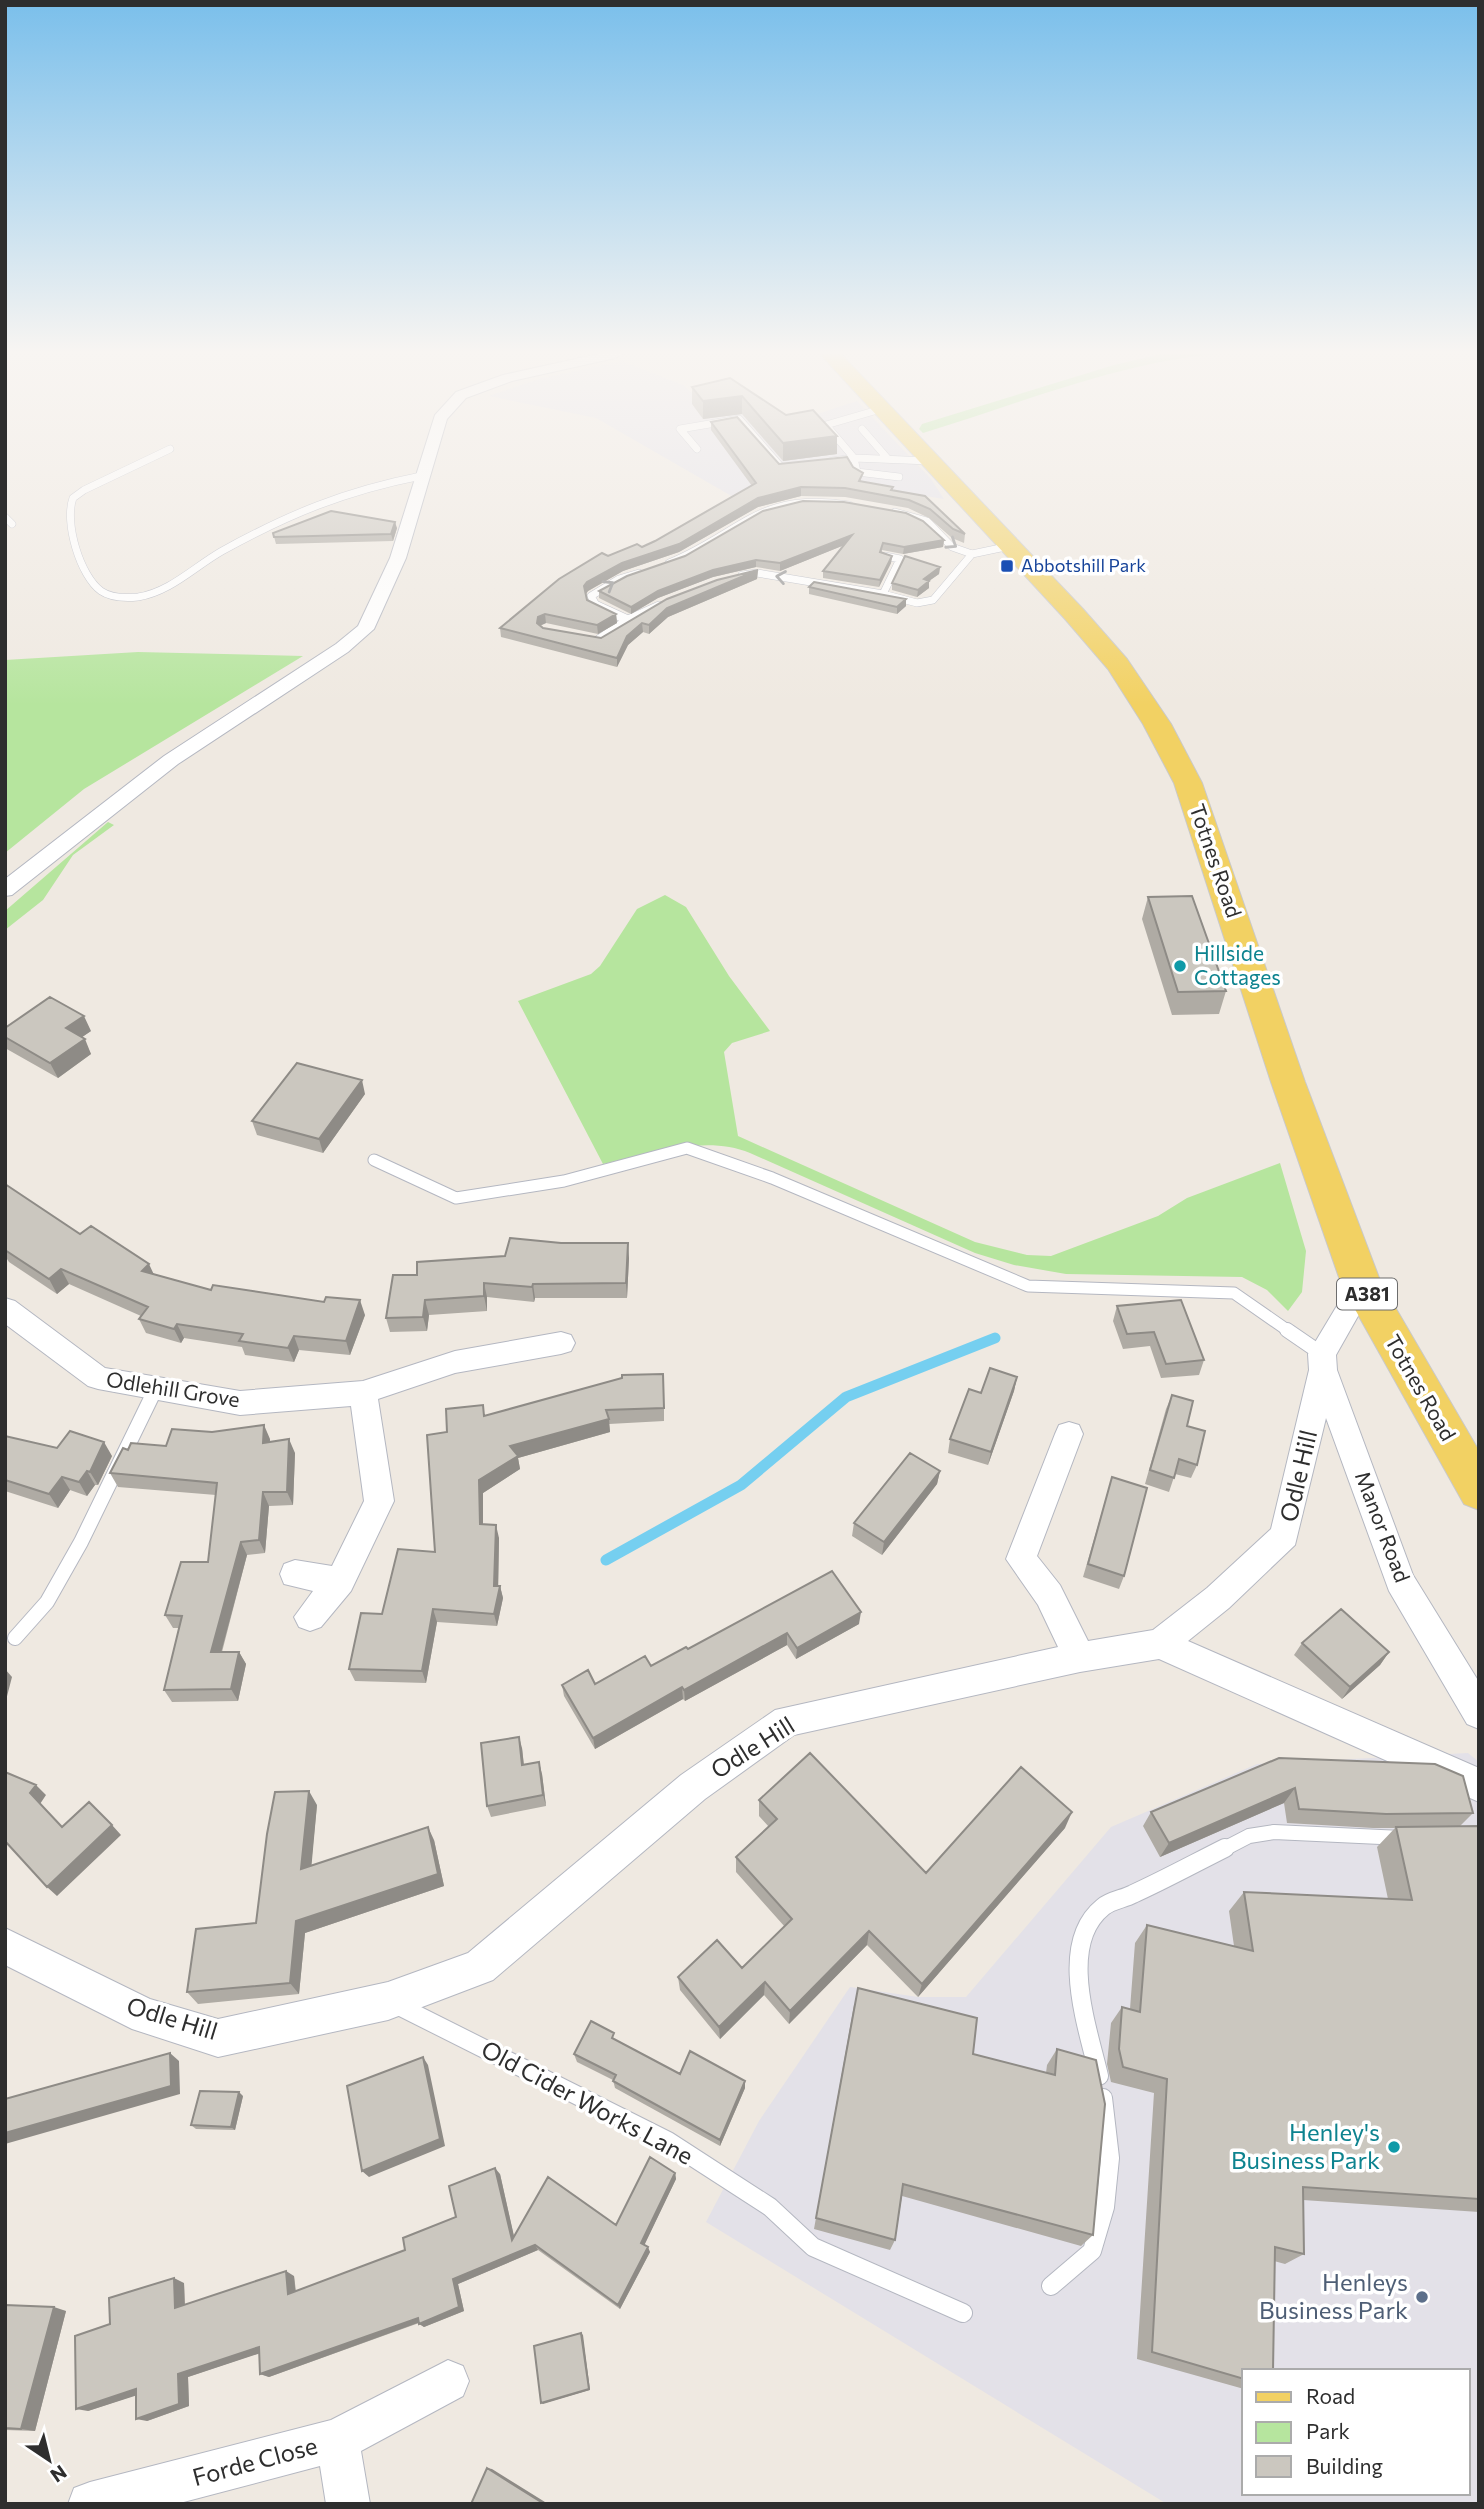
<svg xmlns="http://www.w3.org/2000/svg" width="1484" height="2509" font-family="Commissioner,sans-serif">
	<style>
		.industrial { fill: #e3e1e8; fill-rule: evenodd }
		.green { fill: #b6e59e }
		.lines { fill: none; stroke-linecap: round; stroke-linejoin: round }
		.stream { stroke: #75cff0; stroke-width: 11 }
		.service-far4-casing { stroke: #b4b7c1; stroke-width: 8 }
		.service-far3-casing { stroke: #b4b7c1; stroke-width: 10 }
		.service-far2-casing { stroke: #b4b7c1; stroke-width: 13 }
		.service-far1-casing { stroke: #b4b7c1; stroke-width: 16 }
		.service-casing { stroke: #b4b7c1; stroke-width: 20 }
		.minor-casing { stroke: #b4b7c1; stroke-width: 2 }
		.primary-casing { stroke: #c9c9c9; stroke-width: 2 }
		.service-far4 { stroke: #fff; stroke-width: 7 }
		.service-far3 { stroke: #fff; stroke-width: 9 }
		.service-far2 { stroke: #fff; stroke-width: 11 }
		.service-far1 { stroke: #fff; stroke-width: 14 }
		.service { stroke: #fff; stroke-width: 18 }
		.minor { fill: #fff; fill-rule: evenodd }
		.primary { fill: #f2d163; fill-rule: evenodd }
		.wall { fill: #afaba4 }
		.shaded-wall { fill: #8e8b86 }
		.building { fill: #cbc7bf; stroke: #8e8b86; stroke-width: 2 }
		.oneway { stroke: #969696 }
		.transit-dot { fill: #1a4fb4; stroke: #fff; stroke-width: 2.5 }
		.culture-dot { fill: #0f9aa8; stroke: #fff; stroke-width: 2.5 }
		.service-dot { fill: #5c6f8a; stroke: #fff; stroke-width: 2.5 }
		.labels { text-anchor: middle; stroke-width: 7; stroke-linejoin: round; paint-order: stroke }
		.far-transit-label { font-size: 18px; fill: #164399; stroke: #fff; text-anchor: start }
		.shield { fill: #fff; stroke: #6d6d6d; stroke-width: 2 }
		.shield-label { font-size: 19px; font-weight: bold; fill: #2e2e2e }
		.street-label { font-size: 21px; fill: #2e2e2e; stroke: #fff }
		.culture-label { font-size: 21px; fill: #0d838f; stroke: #fff; text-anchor: start }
		.near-street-label { font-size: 24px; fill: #2e2e2e; stroke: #fff }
		.near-culture-label { font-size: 24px; fill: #0d838f; stroke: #fff; text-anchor: end }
		.near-service-label { font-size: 24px; fill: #4e5e75; stroke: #fff; text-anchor: end }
	</style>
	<rect width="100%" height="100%" fill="#efe9e1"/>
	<path class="industrial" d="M622 361 683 385 708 407 736 413 811 416 857 401 931 479 944 499 829 481 735 498 596 418 489 396 539 379Z
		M1468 1753 1479 1762V2504H1167L706 2222 759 2121 850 1987 918 1997H966L1111 1827 1257 1764ZM1244 2371H1468V2493H1244Z"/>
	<path class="green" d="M1161 354H1220C1125 360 1015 405 923 433L919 429 922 424 1114 365Z
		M138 652 303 656 84 789 5 853V660Z
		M108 822 114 825 73 855 43 900 5 930V911Z
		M665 895 686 907 729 976 770 1031 732 1043 724 1052 738 1136 975 1242 1027 1255 1051 1256 1158 1216 1187 1198 1280 1163 1306 1251 1302 1292 1288 1311 1267 1290 1242 1277 1066 1274 1014 1265 975 1253 750 1153C704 1134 649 1155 603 1164L518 1001 591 974 600 966 637 909Z"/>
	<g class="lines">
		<path class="stream" d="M606 1560 741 1485 846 1397 995 1338"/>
		<g class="service-far4-casing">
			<path id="service-far4" d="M881 409 826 425 854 458 857 472 899 477
				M862 429 888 459
				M170 449 84 490 73 498C64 522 80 576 101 591 111 598 127 598 138 597 170 592 194 567 222 551 289 514 345 491 421 476
				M697 449 680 429 739 419 780 466
				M832 461 854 458 930 461
				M895 512 927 521 952 547 972 554 1010 546
				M5 517 12 524
				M669 563C742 533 758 491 849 505
				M742 575 757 573 883 594 917 603 933 600 972 554
				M883 594 900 559 885 556
				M596 605 591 596 619 579 639 573"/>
		</g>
		<g class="service-far3-casing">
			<path id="service-far3" d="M593 604 628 620
				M597 641 628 620 659 606"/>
		</g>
		<g class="service-far2-casing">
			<path id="service-far2" d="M374 1160 456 1198 564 1181 687 1148 772 1178 1028 1286 1234 1293 1290 1332"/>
		</g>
		<g class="service-far1-casing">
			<path id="service-far1" d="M1287 1330 1322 1354
				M15 1638 47 1602 81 1542 156 1388
				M1222 1850 1249 1836 1274 1832 1402 1838"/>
		</g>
		<g class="service-casing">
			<path id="service" d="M397 2005 668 2141 770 2207 813 2247 963 2313
				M1099 2076C1088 2028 1057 1944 1103 1907 1111 1900 1124 1899 1133 1894 1164 1880 1195 1863 1225 1848
				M1051 2286 1092 2251 1105 2207 1110 2158 1103 2098"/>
		</g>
		<g class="minor-casing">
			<path id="minor" d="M598 354H622L615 358 512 381 466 398 447 419 406 558 374 629 348 652 178 764 12 895 5 896V879L164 756 336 644 358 626 390 558 435 415 456 392 503 375Z
				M1362 1276 1371 1279 1375 1286 1336 1355 1337 1370 1413 1575 1479 1682V1729L1467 1724 1389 1591 1326 1418 1295 1545 1229 1608 1188 1641 1479 1768V1802L1159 1659 1080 1672 794 1735 705 1799 493 1980 388 2020 218 2057 132 2029 5 1965V1928L150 1999 218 2019 388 1982 468 1953 681 1775 775 1710 1058 1647 1038 1605 1006 1559 1055 1434 1059 1425 1069 1422 1079 1425 1083 1434 1037 1556 1060 1585 1088 1641 1153 1630 1207 1588 1271 1529 1309 1370 1308 1354 1353 1279Z
				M5 1298 15 1301 105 1368 240 1391 363 1381 455 1351 561 1332 571 1335 575 1343 571 1351 561 1354 455 1373 378 1399 394 1501 351 1591 321 1627 310 1631 299 1627 294 1617 313 1591 284 1584 280 1574 284 1564 295 1560 332 1566 364 1501 351 1406 240 1415 98 1389 88 1386 5 1324Z
				M448 2360 463 2366 469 2381 463 2396 361 2451 370 2504H326L320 2466 176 2504H68L74 2488 90 2482 331 2420Z"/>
		</g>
		<g class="primary-casing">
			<path id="primary" d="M820 354H841L1083 609 1127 659 1171 724 1202 783 1305 1082 1381 1283 1479 1451V1510L1464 1504 1342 1286 1271 1082 1174 783 1143 724 1108 669 1065 619Z"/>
		</g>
		<use href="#service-far4" class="service-far4"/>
		<use href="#service-far3" class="service-far3"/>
		<use href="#service-far2" class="service-far2"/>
		<use href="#service-far1" class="service-far1"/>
		<use href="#service" class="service"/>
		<use href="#minor" class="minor"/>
		<use href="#primary" class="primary"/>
	</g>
	<path class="wall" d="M730 378 786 415 837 436V454L783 461 742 414 703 419 692 404V387Z
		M711 422 779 464 853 467 862 482 893 487V490L925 496 965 534 964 543 952 538 929 518 908 508 845 497 801 496 758 507 679 552 623 571 588 591 586 594 587 600 616 614 617 623 598 634 546 623 540 626 543 628 601 638 758 570 757 579 668 617 649 634 643 632 628 645 617 667 501 637 500 628 608 556 642 547 655 541 752 486 711 430Z
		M763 511 944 540 943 547 903 554 882 550V552L892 556 891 563 879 587 823 578V571L844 545 780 571 756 567 713 577 658 598 631 614 599 598V591L685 556Z
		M397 528 393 541 276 544 273 533Z
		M940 567 939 574 929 581V588L917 597 892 590V583Z
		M809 587 906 606 897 614 809 594Z
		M1148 897 1226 991 1219 1014 1172 1015 1142 919Z
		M5 1028 91 1031 82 1037 91 1054 58 1078 5 1048Z
		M365 1094 323 1153 257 1135 252 1121Z
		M5 1184 80 1234 154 1274 211 1290 365 1315 350 1355 299 1350 294 1362 245 1355 242 1347 184 1338 181 1343 146 1333 139 1319 141 1316 69 1284 57 1294 9 1262 5 1256Z
		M629 1258 627 1298H535L534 1302 487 1297V1311L429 1315 427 1331 390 1332 386 1318 417 1275Z
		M1117 1306 1204 1360 1199 1375 1161 1378 1150 1346 1123 1349 1113 1321Z
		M1017 1377 1014 1391 988 1465 948 1453 950 1439 981 1393Z
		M664 1387V1421L609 1424 610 1432 518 1458 520 1469 483 1493V1525L499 1538 498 1586H500L503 1598 497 1626 437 1622 426 1683 355 1681 349 1669 382 1614 435 1552 447 1432 485 1416Z
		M1172 1395 1187 1426 1197 1465 1191 1478 1175 1474 1169 1492 1145 1484 1166 1409Z
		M5 1436 57 1448 112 1456 98 1485H95L87 1496 70 1490 58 1508 5 1491Z
		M270 1439V1442L295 1453 293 1505 269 1506 265 1553 247 1555 222 1652H239L246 1664 238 1701 172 1702 164 1690 179 1628H173L165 1615 208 1562 216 1495 118 1487 110 1473 128 1450 166 1446Z
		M940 1471 937 1484 882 1555 852 1536 854 1523Z
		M1112 1477 1124 1576 1119 1589 1083 1577Z
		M832 1571 859 1624 796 1659 787 1645 685 1701 683 1699 595 1749 564 1696 562 1685 595 1684 651 1666 688 1649Z
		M1302 1643 1389 1652 1380 1665 1342 1699 1294 1655Z
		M522 1748 524 1765 542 1774 546 1806 491 1817 487 1806Z
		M1279 1758 1473 1813 1459 1827 1479 1826V2212L1303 2200 1304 2254 1285 2264 1274 2261 1244 2371V2389L1137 2359 1154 2093 1111 2082 1107 2064 1111 2023 1122 2007 1130 2009 1135 1943 1147 1925 1234 1946 1229 1911 1244 1892 1388 1899 1377 1847 1395 1828H1373L1287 1823 1284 1803 1160 1857 1143 1826 1151 1812Z
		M759 1800 926 1873 1065 1828 918 1997 867 1945 789 2024 764 1995 720 2039 680 1990 678 1977 742 1968 785 1927 736 1872V1857L769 1827 759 1816Z
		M317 1805 311 1865 434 1840 444 1886 305 1933 299 1994 198 2004 187 1992 256 1923Z
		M854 2005 973 2054 1046 2073 1047 2065 1057 2049 1093 2235 1081 2246 902 2196 895 2240 890 2250 814 2229Z
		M616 2040 680 2074 745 2088 720 2146 615 2088 613 2080 577 2062 574 2054Z
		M243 2096 235 2130 196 2129 191 2125Z
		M675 2173 676 2179 644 2245 650 2252 620 2309 538 2250 458 2284 464 2311 424 2327 419 2323 269 2377 260 2374 259 2353 188 2377 189 2406 147 2421 136 2395 88 2411 110 2324 184 2283 185 2305 294 2276 296 2291 405 2250 456 2217 500 2174 514 2237 616 2225Z
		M5 2305 66 2311 35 2431 5 2430Z"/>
	<path class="shaded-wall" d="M742 396V414L703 419V401Z
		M837 436V454L783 461V443Z
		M801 487V496L758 507 679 552 623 571 588 591 585 595 584 586 587 582 622 563 758 498Z
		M395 522 397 528 393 541 391 534Z
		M852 535V542L780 571V563Z
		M944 540 943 547 903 554 904 547Z
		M892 556 891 563 879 587 880 580Z
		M756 560V567L713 577 658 598 631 614V607L658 591 713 570Z
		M940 567 939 574 929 581V588L917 597 918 590 924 579Z
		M758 570 757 579 668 617 649 634V625L667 608Z
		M906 599V606L897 614V607Z
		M545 614 546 623 539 626 537 623 538 617Z
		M616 614 617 623 598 634 597 625Z
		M642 623 643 632 628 645 617 667V658L627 636Z
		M84 1016 91 1031 72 1044 66 1028Z
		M85 1039 91 1054 58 1078 50 1063Z
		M362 1080 365 1094 323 1153 319 1139Z
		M628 1243 629 1258 627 1298 626 1283Z
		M149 1264 156 1279 142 1271Z
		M61 1269 69 1284 57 1294 49 1279Z
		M484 1283 487 1297V1311L484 1296Z
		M533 1284 535 1298 534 1302 532 1287Z
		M360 1300 365 1315 350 1355 346 1341Z
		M425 1300 429 1315 427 1331 423 1317Z
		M177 1324 184 1338 181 1343 174 1329Z
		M294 1336 299 1350 294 1362 288 1348Z
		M1017 1377 1014 1391 988 1465 991 1452Z
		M609 1419 610 1432 518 1458 520 1469 483 1493V1537L480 1524 479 1480 510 1446Z
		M264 1425 270 1439 269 1457 263 1443Z
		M289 1439 295 1453 293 1505 287 1492Z
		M104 1442 112 1456 98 1485 90 1472Z
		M87 1471 95 1485 87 1496 79 1482Z
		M940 1471 937 1484 882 1555 884 1542Z
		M62 1477 70 1490 58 1508 49 1494Z
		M263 1492 269 1506 265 1553 259 1540Z
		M496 1525 499 1538 498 1595 500 1586 503 1598 497 1626 494 1614Z
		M241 1542 247 1555 218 1664 211 1652Z
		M433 1609 437 1622 426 1683 422 1671Z
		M861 1612 859 1624 796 1659 797 1648Z
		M787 1633V1645L685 1701 684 1690Z
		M239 1652 246 1664 238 1701 231 1689Z
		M1389 1652 1380 1665 1342 1699 1350 1687Z
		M5 1669 12 1677 5 1704Z
		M682 1687 683 1699 595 1749 593 1738Z
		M519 1737 522 1748 525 1777 522 1765Z
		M539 1762 542 1774 546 1806 543 1795Z
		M36 1785 46 1795 40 1804 30 1793Z
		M1295 1788 1284 1803 1160 1857 1169 1843Z
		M309 1791 317 1805 310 1882 301 1869Z
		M1072 1812 1065 1828 918 1997 922 1984Z
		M112 1825 121 1835 57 1896 47 1887Z
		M428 1827 434 1840 444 1886 305 1933 299 1994 290 1983 296 1921Z
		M869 1931 867 1945 789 2024 790 2011Z
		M765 1982 764 1995 720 2039 719 2027Z
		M170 2053 179 2061 180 2094 5 2144V2133Z
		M423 2057 428 2065 445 2146 369 2177 362 2171Z
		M745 2081V2088L720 2146V2140Z
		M239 2092 243 2096 235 2130 231 2127Z
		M495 2168 500 2174 516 2245 512 2240Z
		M675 2173 676 2179 643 2248 641 2243Z
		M535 2245 538 2250 458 2284 464 2311 424 2327 419 2324 453 2279Z
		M648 2247 650 2252 620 2309 618 2305Z
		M286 2271 294 2276 296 2298 288 2294Z
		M174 2278 184 2283 185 2312 175 2308Z
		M54 2307 66 2311 35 2431 21 2429Z
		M418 2318 423 2321 269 2377 260 2374Z
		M581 2333 583 2335 590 2390 543 2404 541 2403Z
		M259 2347 267 2351 188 2377 189 2406 147 2421 136 2419 178 2374Z
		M136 2389 147 2392 88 2411 76 2409Z
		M487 2468 492 2469 545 2502 544 2504H540Z"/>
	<path class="building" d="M730 378 786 415 813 410 837 436 783 443 742 396 703 401 692 387Z
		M737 417 779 464 847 457 853 467 863 473 859 481 893 487 891 490 925 496 965 534 953 529 930 509 909 500 845 488 801 487 758 498 679 544 622 563 587 582 584 586 587 600 616 614 597 625 545 614 538 617 537 623 543 628 601 638 667 599 717 580 758 570 667 608 649 625 642 623 627 636 617 658 500 628 559 579 602 553 608 556 637 544 642 547 655 541 756 483 711 422Z
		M803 501 844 502 906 513 923 521 944 540 904 547 883 543 880 552 892 556 880 580 823 571 852 535 780 563 756 560 713 570 658 591 631 607 599 591 627 576 685 556 763 511Z
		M331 511 395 522 391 534 274 537 273 533Z
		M905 556 940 567 924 579 929 581 918 590 892 583Z
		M814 582 906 599 897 607 809 587Z
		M1192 896 1226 991 1178 992 1148 897Z
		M50 997 84 1016 66 1028 85 1039 50 1063 5 1037V1028Z
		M297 1063 362 1080 319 1139 252 1121Z
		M5 1184 80 1234 91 1226 149 1264 142 1271 211 1290 213 1285 324 1302 326 1297 360 1300 346 1341 294 1336 288 1348 239 1341 243 1334 177 1324 174 1329 139 1319 148 1307 61 1269 49 1279 5 1250Z
		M510 1238 561 1243H628L626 1283 533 1284 532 1287 484 1283V1296L425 1300 423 1317 386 1318 393 1275H417V1262L505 1256Z
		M1181 1300 1204 1360 1166 1364 1154 1332 1127 1334 1117 1306Z
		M990 1368 1017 1377 991 1452 950 1439 969 1389 981 1393Z
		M663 1374 664 1408 606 1410 609 1419 510 1446 518 1456 479 1480 480 1524 496 1525 494 1586H500L494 1614 433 1609 422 1671 349 1669 361 1613 382 1614 398 1549 435 1552 427 1435 447 1432 446 1409 483 1405 484 1416 622 1378V1375Z
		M1172 1395 1193 1401 1187 1426 1205 1431 1197 1465 1179 1459 1174 1478 1150 1470Z
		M264 1425 263 1443 289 1439 287 1492H263L259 1540 241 1542 211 1652H239L231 1689 164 1690 182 1616 165 1615 181 1562H208L217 1483 110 1473 123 1448 128 1450 131 1443 166 1446 172 1429 212 1432Z
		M70 1431 104 1442 90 1472 87 1471 79 1482 62 1477 49 1494 5 1480V1436L57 1448Z
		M910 1453 940 1471 884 1542 854 1523Z
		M1112 1477 1147 1488 1124 1576 1088 1564Z
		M832 1571 861 1612 797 1648 787 1633 684 1690 682 1687 593 1738 562 1685 588 1670 595 1684 645 1656 651 1666 686 1647 688 1649Z
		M1341 1609 1389 1652 1350 1687 1302 1643Z
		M519 1737 522 1765 539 1762 543 1795 487 1806 481 1743Z
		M810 1753 926 1873 1021 1767 1072 1812 922 1984 869 1931 790 2011 765 1982 719 2027 678 1977 717 1940 742 1968 792 1919 736 1857 777 1819 759 1800Z
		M1279 1758 1435 1764 1463 1776 1473 1813 1386 1814 1299 1809 1295 1788 1169 1843 1151 1812Z
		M5 1772 36 1785 30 1793 62 1827 89 1802 112 1825 47 1887 5 1841Z
		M309 1791 301 1869 428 1827 438 1874 296 1921 290 1983 187 1992 196 1929 256 1923 267 1834 275 1792Z
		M1479 1826V2199L1303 2187 1304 2254 1275 2247 1273 2371H1244V2379L1152 2352 1167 2079 1123 2067 1119 2049 1122 2007 1140 2012 1147 1925 1253 1951 1244 1892 1412 1900 1396 1827Z
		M858 1988 977 2018 973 2054 1055 2075 1057 2049 1096 2060 1105 2104 1093 2235 903 2184 895 2240 816 2218Z
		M591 2021 614 2033 612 2038 680 2074 690 2051 745 2081 720 2140 613 2081 616 2075 574 2054Z
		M170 2053 171 2086 5 2133V2099Z
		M423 2057 440 2139 362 2171 347 2086Z
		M200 2091 239 2092 231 2127 191 2125Z
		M650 2157 675 2173 641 2243 648 2247 618 2305 535 2245 453 2279 459 2307 419 2324 418 2318 260 2374 259 2347 178 2374 179 2404 136 2419V2389L76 2409 75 2336 110 2324 109 2298 174 2278 175 2308 286 2271 288 2294 405 2250 403 2238 456 2217 449 2186 495 2168 512 2240 548 2177 616 2225Z
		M5 2305 54 2307 21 2429 5 2428Z
		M581 2333 589 2389 541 2403 534 2346Z
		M487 2468 541 2502 540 2504H471Z"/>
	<defs><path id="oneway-chevron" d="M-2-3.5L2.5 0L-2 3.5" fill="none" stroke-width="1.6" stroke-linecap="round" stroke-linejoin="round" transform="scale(1.75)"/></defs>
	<g class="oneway">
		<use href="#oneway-chevron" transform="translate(952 544) rotate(33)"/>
		<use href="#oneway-chevron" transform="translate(781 577) rotate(-170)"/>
		<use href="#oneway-chevron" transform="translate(609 585) rotate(-31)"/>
	</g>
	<linearGradient id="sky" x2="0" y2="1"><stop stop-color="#7abfeb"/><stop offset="0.5" stop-color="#f8f5f2"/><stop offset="1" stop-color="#f8f5f2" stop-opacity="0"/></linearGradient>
	<rect width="1484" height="705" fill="url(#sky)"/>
	<rect class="transit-dot" x="1000" y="559" width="14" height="14" rx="3.5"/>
	<g class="culture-dot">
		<circle cx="1180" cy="966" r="7"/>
		<circle cx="1394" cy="2147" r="7"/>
	</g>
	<circle class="service-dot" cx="1422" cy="2297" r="7"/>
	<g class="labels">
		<g class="far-transit-label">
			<text x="1021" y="572">Abbotshill Park</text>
		</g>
		<rect class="shield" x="1337" y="1278.5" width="60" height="31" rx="5"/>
		<g class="shield-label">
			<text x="1367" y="1301">A381</text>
		</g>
		<g class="street-label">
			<text transform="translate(1215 861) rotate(71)" y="7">Totnes Road</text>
			<text transform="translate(1420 1388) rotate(60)" y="7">Totnes Road</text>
			<text transform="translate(173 1390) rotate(9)" y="7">Odlehill Grove</text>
			<text transform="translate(1382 1527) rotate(69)" y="7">Manor Road</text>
		</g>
		<g class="culture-label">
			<text x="1194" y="961">Hillside<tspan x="1194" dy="24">Cottages</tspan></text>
		</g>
		<g class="near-street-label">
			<text transform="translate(1299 1476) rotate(-77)" y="8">Odle Hill</text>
			<text transform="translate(753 1748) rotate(-32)" y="8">Odle Hill</text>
			<text transform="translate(172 2019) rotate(17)" y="8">Odle Hill</text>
			<text transform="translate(587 2103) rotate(28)" y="8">Old Cider Works Lane</text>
			<text transform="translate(255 2462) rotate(-15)" y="8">Forde Close</text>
		</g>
		<g class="near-culture-label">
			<text x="1380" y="2141">Henley's<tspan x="1380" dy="28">Business Park</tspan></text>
		</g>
		<g class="near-service-label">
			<text x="1408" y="2291">Henleys<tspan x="1408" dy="28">Business Park</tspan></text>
		</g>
	</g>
	<rect width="1484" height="2509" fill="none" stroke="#2e2e2e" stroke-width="14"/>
	<rect x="1242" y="2369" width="228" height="126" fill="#ffffff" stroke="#ababab" stroke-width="2"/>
	<rect x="1256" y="2392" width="35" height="10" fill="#f2d163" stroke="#ababab" stroke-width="2"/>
	<text x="1306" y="2404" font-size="21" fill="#2e2e2e">Road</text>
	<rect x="1256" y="2422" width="35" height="21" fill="#b6e59e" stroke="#ababab" stroke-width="2"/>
	<text x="1306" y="2439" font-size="21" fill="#2e2e2e">Park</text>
	<rect x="1256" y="2456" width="35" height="21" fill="#cbc7bf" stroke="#ababab" stroke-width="2"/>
	<text x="1306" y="2474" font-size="21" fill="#2e2e2e">Building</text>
	<g transform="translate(49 2460) rotate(145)" stroke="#ffffff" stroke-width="5" paint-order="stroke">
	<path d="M0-5L12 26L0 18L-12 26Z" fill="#2e2e2e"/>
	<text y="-10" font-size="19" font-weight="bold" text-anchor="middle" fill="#2e2e2e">N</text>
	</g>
</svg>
